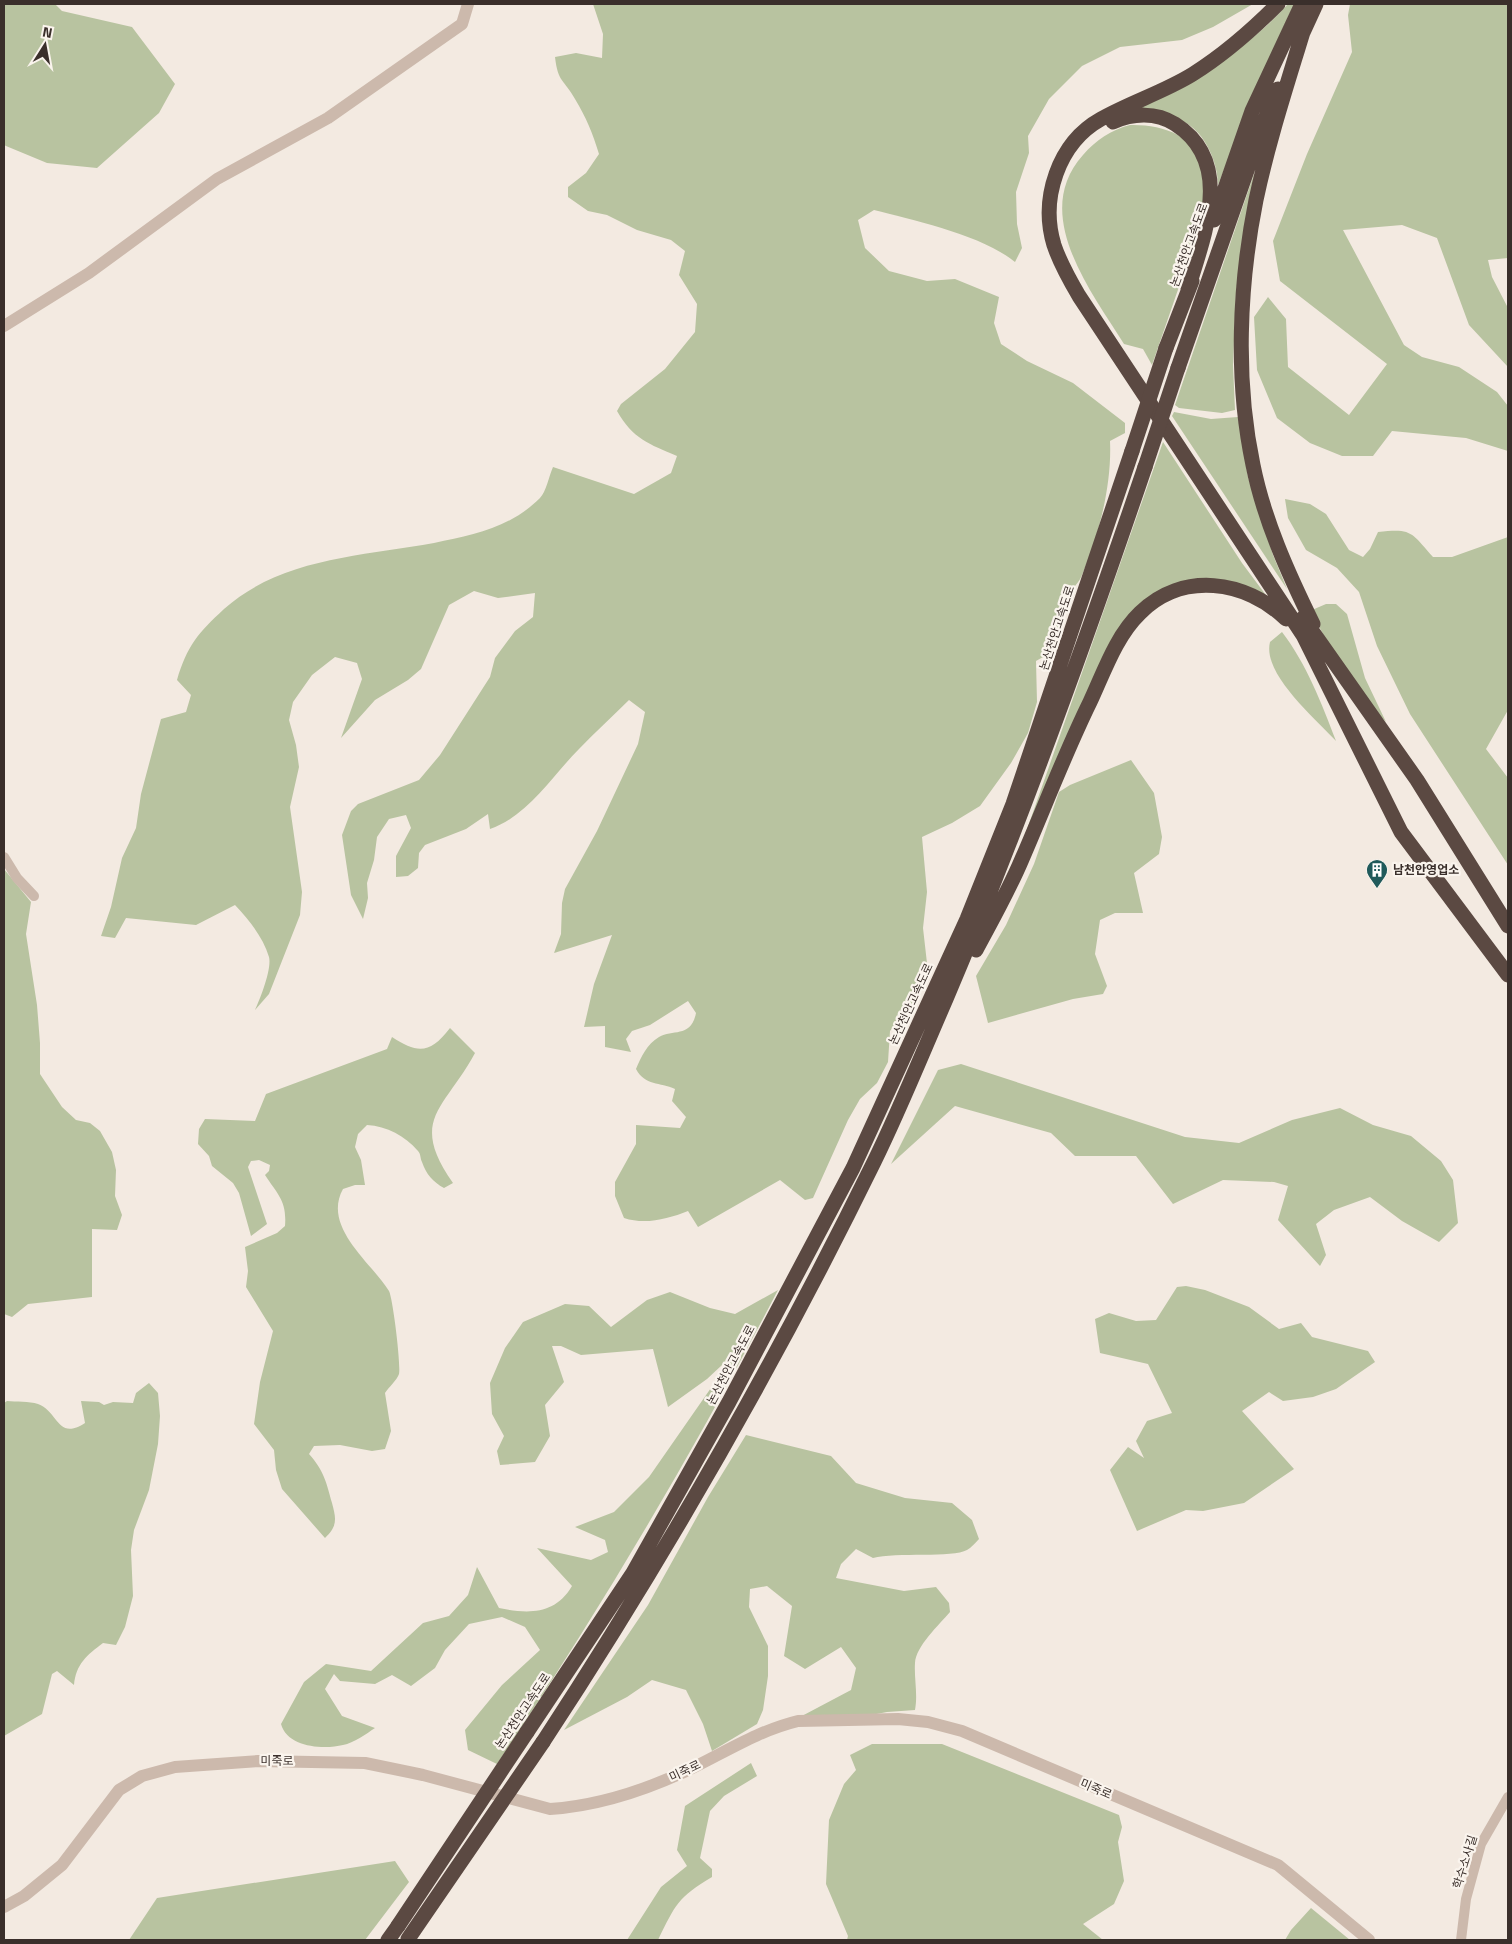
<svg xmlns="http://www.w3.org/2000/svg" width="1512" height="1944" font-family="'Titillium Web','Noto Sans KR',sans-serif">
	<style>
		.green { fill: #b8c3a0 }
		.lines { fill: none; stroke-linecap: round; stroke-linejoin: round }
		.minor { stroke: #ccb9ac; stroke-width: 10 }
		.tertiary { stroke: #ccb9ac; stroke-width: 12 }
		.motorway { stroke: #5b4942; stroke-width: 15 }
		.motorway-bridge { stroke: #5b4942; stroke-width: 15 }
		.labels { text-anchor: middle; stroke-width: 4.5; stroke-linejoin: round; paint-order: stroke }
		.street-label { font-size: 12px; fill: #3a2f2b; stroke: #faf4ed }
		.poi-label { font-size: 12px; font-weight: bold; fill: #3a2f2b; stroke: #faf4ed; text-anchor: start }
	</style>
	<rect width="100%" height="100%" fill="#f3eae1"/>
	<path class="green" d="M4 4H55L62 11 132 27 175 84 159 113 97 168 47 163 6 146 4 145Z
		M593 4H1253L1213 27 1182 40 1120 47 1082 66 1049 99 1028 136 1029 153 1016 192 1017 224 1022 248 1015 262C984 236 914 220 874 210L858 220 865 248 889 271 927 281 955 279 999 297 994 323 1001 344 1027 361 1073 383 1125 423V433L1110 441C1112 485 1099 535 1082 575 1078 586 1066 593 1063 603 1059 617 1063 640 1052 651 1047 655 1041 658 1036 661L1037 702 1028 733 1011 763 980 806 952 823 922 837 927 892 923 928 928 972 916 1002 890 1031 888 1062 877 1083 860 1099 848 1120 813 1198 805 1200 780 1180 698 1227 688 1211C668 1219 645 1225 624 1218L615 1196V1182L636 1144V1125L680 1128 686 1117 672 1101 675 1089C660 1082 645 1086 636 1069 641 1057 647 1044 659 1037 673 1029 691 1038 696 1013L688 1001 650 1025 632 1031 626 1039 631 1052 605 1047V1026L584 1027 594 984 612 935 554 953 561 934 562 903 565 889 597 831 638 744 645 712 629 700C613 716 595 732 579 749 552 776 528 816 490 829L488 814 466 829 425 845 419 853 418 868 408 876 396 877V856L411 828 406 815 389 819 377 837 374 860 367 883 368 898 363 919 351 895 342 835 351 811 358 804 419 780 440 755 490 677 495 658 515 631 533 617 535 593 498 598 474 591 449 605 421 669 408 680 375 700 341 738 362 679 357 663 335 657 312 675 293 702 289 720 296 745 299 767 290 807 302 892 300 915 269 994 255 1010C260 999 272 969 269 957 263 937 249 920 235 905L196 925 126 918 115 938 101 936 111 907 122 858 136 828 141 794 161 719 186 712 191 695 177 680C187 646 198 633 224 609 281 558 362 556 434 543 473 535 510 528 540 498 546 492 549 476 553 467L634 494 671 473 677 456C649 444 633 439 617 411L621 404 665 369 695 332 697 304 679 275 685 251 671 240 637 230 607 215 588 211 568 197V187L586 173 599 154C593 134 586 117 575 99 564 79 558 83 555 57L576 53 602 58 603 34Z
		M1288 4H1294L1258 83 1218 185C1218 163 1205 132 1184 122 1170 115 1143 114 1127 111 1186 80 1243 55 1288 4Z
		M1350 4H1508V258L1488 260 1492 277 1508 308V367L1469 325 1437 238 1402 225 1343 230 1404 345 1422 357 1459 367 1497 392 1508 406V451L1466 438 1392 431 1373 456H1342L1310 443 1277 418 1257 370 1254 317 1268 297 1286 319 1288 367 1349 415 1387 364 1280 281 1273 241 1307 154 1352 52 1348 15Z
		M1130 125C1160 124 1199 135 1204 171 1209 208 1193 244 1182 278 1172 307 1162 336 1152 365L1143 349 1124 344C1091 291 1030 214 1083 155 1096 140 1111 130 1130 125Z
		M1255 171 1236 292 1233 365 1235 410 1222 413 1179 408 1175 405Z
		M1174 412 1211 419 1238 417 1248 477 1273 555 1287 589 1172 416Z
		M1163 442 1242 563 1271 602 1228 581 1140 606 1025 835Z
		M1285 499 1310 504 1326 514 1349 550 1363 557 1370 549 1378 532C1412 528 1411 532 1433 557H1452L1508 537V710L1486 749 1508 778V865L1410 714 1377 646 1359 592 1337 568 1306 550 1288 518Z
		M1326 604H1336L1347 614 1365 678 1386 722C1360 695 1325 645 1312 610Z
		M1282 632C1306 663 1322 704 1336 741 1316 719 1262 674 1270 642Z
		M1131 760 1154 793 1162 837 1159 854 1134 873 1143 913H1115L1100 920 1095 954 1107 986 1103 994 1073 999 988 1023 976 976 1006 925 1034 864 1059 792 1070 785Z
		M4 869 31 902 26 934 37 1005 40 1043V1074L62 1107 76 1120 90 1123 100 1131 112 1152 116 1170 115 1196 122 1215 117 1230 92 1229V1297L28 1304 12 1317 4 1314Z
		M450 1028 475 1053C445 1109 408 1119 453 1183L444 1188C433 1182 426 1174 422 1162 420 1158 421 1154 418 1151 405 1136 387 1126 367 1125L358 1134 355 1147 361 1160 365 1185H355L343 1189C322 1227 371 1262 389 1291 393 1299 401 1365 399 1374 397 1380 389 1387 385 1393L391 1431 385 1449 372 1451 340 1445 314 1446 309 1454C324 1471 326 1481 332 1503 336 1518 338 1526 325 1538L282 1489 276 1470 274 1450 254 1424 260 1382 273 1331 246 1287 248 1271 245 1247 277 1233 285 1226C287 1201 278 1195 265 1175L269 1171 270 1165 259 1160 251 1161 248 1167 267 1224 251 1236 239 1193 233 1183 212 1166 209 1156 198 1144 199 1129 205 1119 255 1121 266 1094 387 1049 392 1037C418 1054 430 1054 450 1028Z
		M961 1064 1185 1137 1239 1143 1292 1120 1340 1108 1373 1125 1411 1136 1441 1161 1453 1180 1458 1223 1439 1242 1402 1221 1370 1197 1334 1210 1316 1224 1326 1255 1320 1266 1278 1220 1288 1186 1274 1182 1223 1180 1173 1204 1136 1156H1075L1051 1133 955 1106 891 1164 938 1070Z
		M1186 1286 1205 1290 1249 1307 1279 1329 1301 1323 1312 1337 1368 1351 1375 1362 1336 1389 1313 1397 1283 1401 1269 1392 1242 1411 1294 1469 1244 1503 1203 1511 1186 1510 1137 1531 1110 1470 1128 1447 1144 1458 1136 1441 1147 1421 1172 1413 1148 1364 1100 1353 1095 1319 1109 1313 1136 1321 1156 1320 1177 1287Z
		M778 1290C693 1453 599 1612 497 1764L468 1750 465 1730 502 1685 540 1650 525 1627 502 1617 469 1624 445 1650 435 1668 411 1686 392 1675 375 1684 340 1681 334 1674 325 1689 342 1716 375 1728C366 1734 354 1743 343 1745 323 1750 287 1747 281 1724L304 1682 326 1664 371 1671 423 1623 449 1616 468 1595 477 1567 499 1608C528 1614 555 1615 572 1586L537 1548 591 1560 608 1552 605 1540 575 1527 614 1512 649 1477 736 1352 707 1379 668 1407 653 1349 581 1355 561 1346H552L564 1382 545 1405 550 1436 535 1462 500 1465 497 1451 504 1436 492 1414 490 1383 505 1348 523 1322 565 1304 589 1306 611 1327 647 1300 670 1292 710 1308 735 1314Z
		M149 1383 158 1393 160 1416 158 1444 149 1490 134 1530 131 1550 133 1596 125 1627 116 1645 103 1643C87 1655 76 1664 74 1685L57 1671 52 1674 42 1714 4 1736V1403L7 1401C16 1402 29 1401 38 1404 59 1412 57 1441 85 1423L81 1401 99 1402 104 1405 113 1402 133 1403 136 1393Z
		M746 1435 831 1456 856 1483 905 1498 952 1503 972 1520 979 1539C975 1543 971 1548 967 1550 953 1558 896 1552 873 1558L856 1549 841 1564 836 1578 904 1591 936 1587 949 1603 950 1612C939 1625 916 1646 915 1663 914 1679 918 1694 915 1710L887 1712 845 1720 800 1717 851 1690 856 1668 841 1647 805 1669 784 1656 792 1606 767 1586 750 1589 749 1607 768 1646V1676L763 1710 757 1724 712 1751 703 1724 686 1690 652 1680 627 1697 564 1730 648 1605 708 1497Z
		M872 1744H942L1119 1815 1122 1827 1118 1842 1124 1881 1114 1904 1083 1924 1103 1940H847L848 1936 826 1884 829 1820 844 1784 856 1770 850 1755Z
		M751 1763 757 1776 724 1796 710 1811 700 1858 712 1869V1877C677 1898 676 1904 658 1940H627L661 1887 687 1866 677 1850 685 1806Z
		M395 1861 409 1882 365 1940H129L157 1898Z
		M1311 1908 1350 1940H1285L1291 1930Z"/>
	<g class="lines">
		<path class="minor" d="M4 857 17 878 34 896
			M1461 1940 1466 1899 1481 1844 1508 1797"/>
		<path class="tertiary" d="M4 326 89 273 217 179 328 118 432 45 462 24 468 4
			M4 1907 24 1896 62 1865 119 1790 142 1776 175 1767 258 1761 365 1763 423 1775 550 1809C596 1806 645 1790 686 1771 724 1753 757 1731 798 1721L898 1719 928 1722 962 1731 1278 1865 1369 1940"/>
		<path class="motorway" d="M1278 4C1252 30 1225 54 1193 74 1164 92 1131 102 1101 119 1058 143 1040 199 1054 245 1060 263 1069 279 1079 296L1303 635 1401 832 1508 975
			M1303 32C1286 88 1268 143 1256 200 1239 285 1235 380 1253 465 1264 520 1288 573 1313 624
			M1299 41 1316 4
			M1113 122C1133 113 1156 112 1175 124 1235 162 1204 235 1188 289
			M1214 220 1252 111 1302 4
			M1166 348 1192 281
			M1178 368 1265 119 1278 89
			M1303 618 1417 780 1508 926
			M976 950C992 920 1009 890 1022 859 1045 806 1065 753 1090 702 1104 672 1116 636 1140 613 1182 571 1246 580 1286 619
			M527 1732 633 1573 729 1402 853 1168 967 919 1013 804 1132 451
			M543 1742C665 1556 776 1362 874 1162 900 1109 922 1054 946 999 1020 825 1084 647 1145 467
			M388 1940 398 1926"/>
		<path class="motorway-bridge" d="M1132 451 1166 348
			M1145 467 1178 368
			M398 1926 527 1732
			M408 1939 543 1742"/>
	</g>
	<defs>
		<g id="building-pin" transform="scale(1.125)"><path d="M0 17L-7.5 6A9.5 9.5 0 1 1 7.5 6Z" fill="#205a5b" stroke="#faf4ed"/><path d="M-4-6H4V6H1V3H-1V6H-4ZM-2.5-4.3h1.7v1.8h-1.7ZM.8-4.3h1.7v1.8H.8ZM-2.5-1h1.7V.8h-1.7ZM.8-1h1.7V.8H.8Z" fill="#fff"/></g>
	</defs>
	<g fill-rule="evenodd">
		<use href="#building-pin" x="1377" y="870"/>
	</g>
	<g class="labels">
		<g class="street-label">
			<text transform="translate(1189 245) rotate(-70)" y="4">논산천안고속도로</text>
			<text transform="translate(1057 628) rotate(-72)" y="4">논산천안고속도로</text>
			<text transform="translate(911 1004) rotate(-65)" y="4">논산천안고속도로</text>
			<text transform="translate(731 1365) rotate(-62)" y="4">논산천안고속도로</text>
			<text transform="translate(523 1711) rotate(-56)" y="4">논산천안고속도로</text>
			<text x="277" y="1765">미죽로</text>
			<text transform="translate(685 1771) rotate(-26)" y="4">미죽로</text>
			<text transform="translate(1096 1789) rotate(23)" y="4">미죽로</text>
			<text transform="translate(1465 1862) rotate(-73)" y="4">학수소사길</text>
		</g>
		<g class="poi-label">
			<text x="1393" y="874">남천안영업소</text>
		</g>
	</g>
	<rect width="1512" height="1944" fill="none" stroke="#3a2f2b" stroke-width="10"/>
	<g transform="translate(45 45) rotate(11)" stroke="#faf4ed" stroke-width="4" paint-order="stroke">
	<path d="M0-4L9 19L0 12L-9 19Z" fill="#3a2f2b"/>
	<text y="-8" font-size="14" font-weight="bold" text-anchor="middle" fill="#3a2f2b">N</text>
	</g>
</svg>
